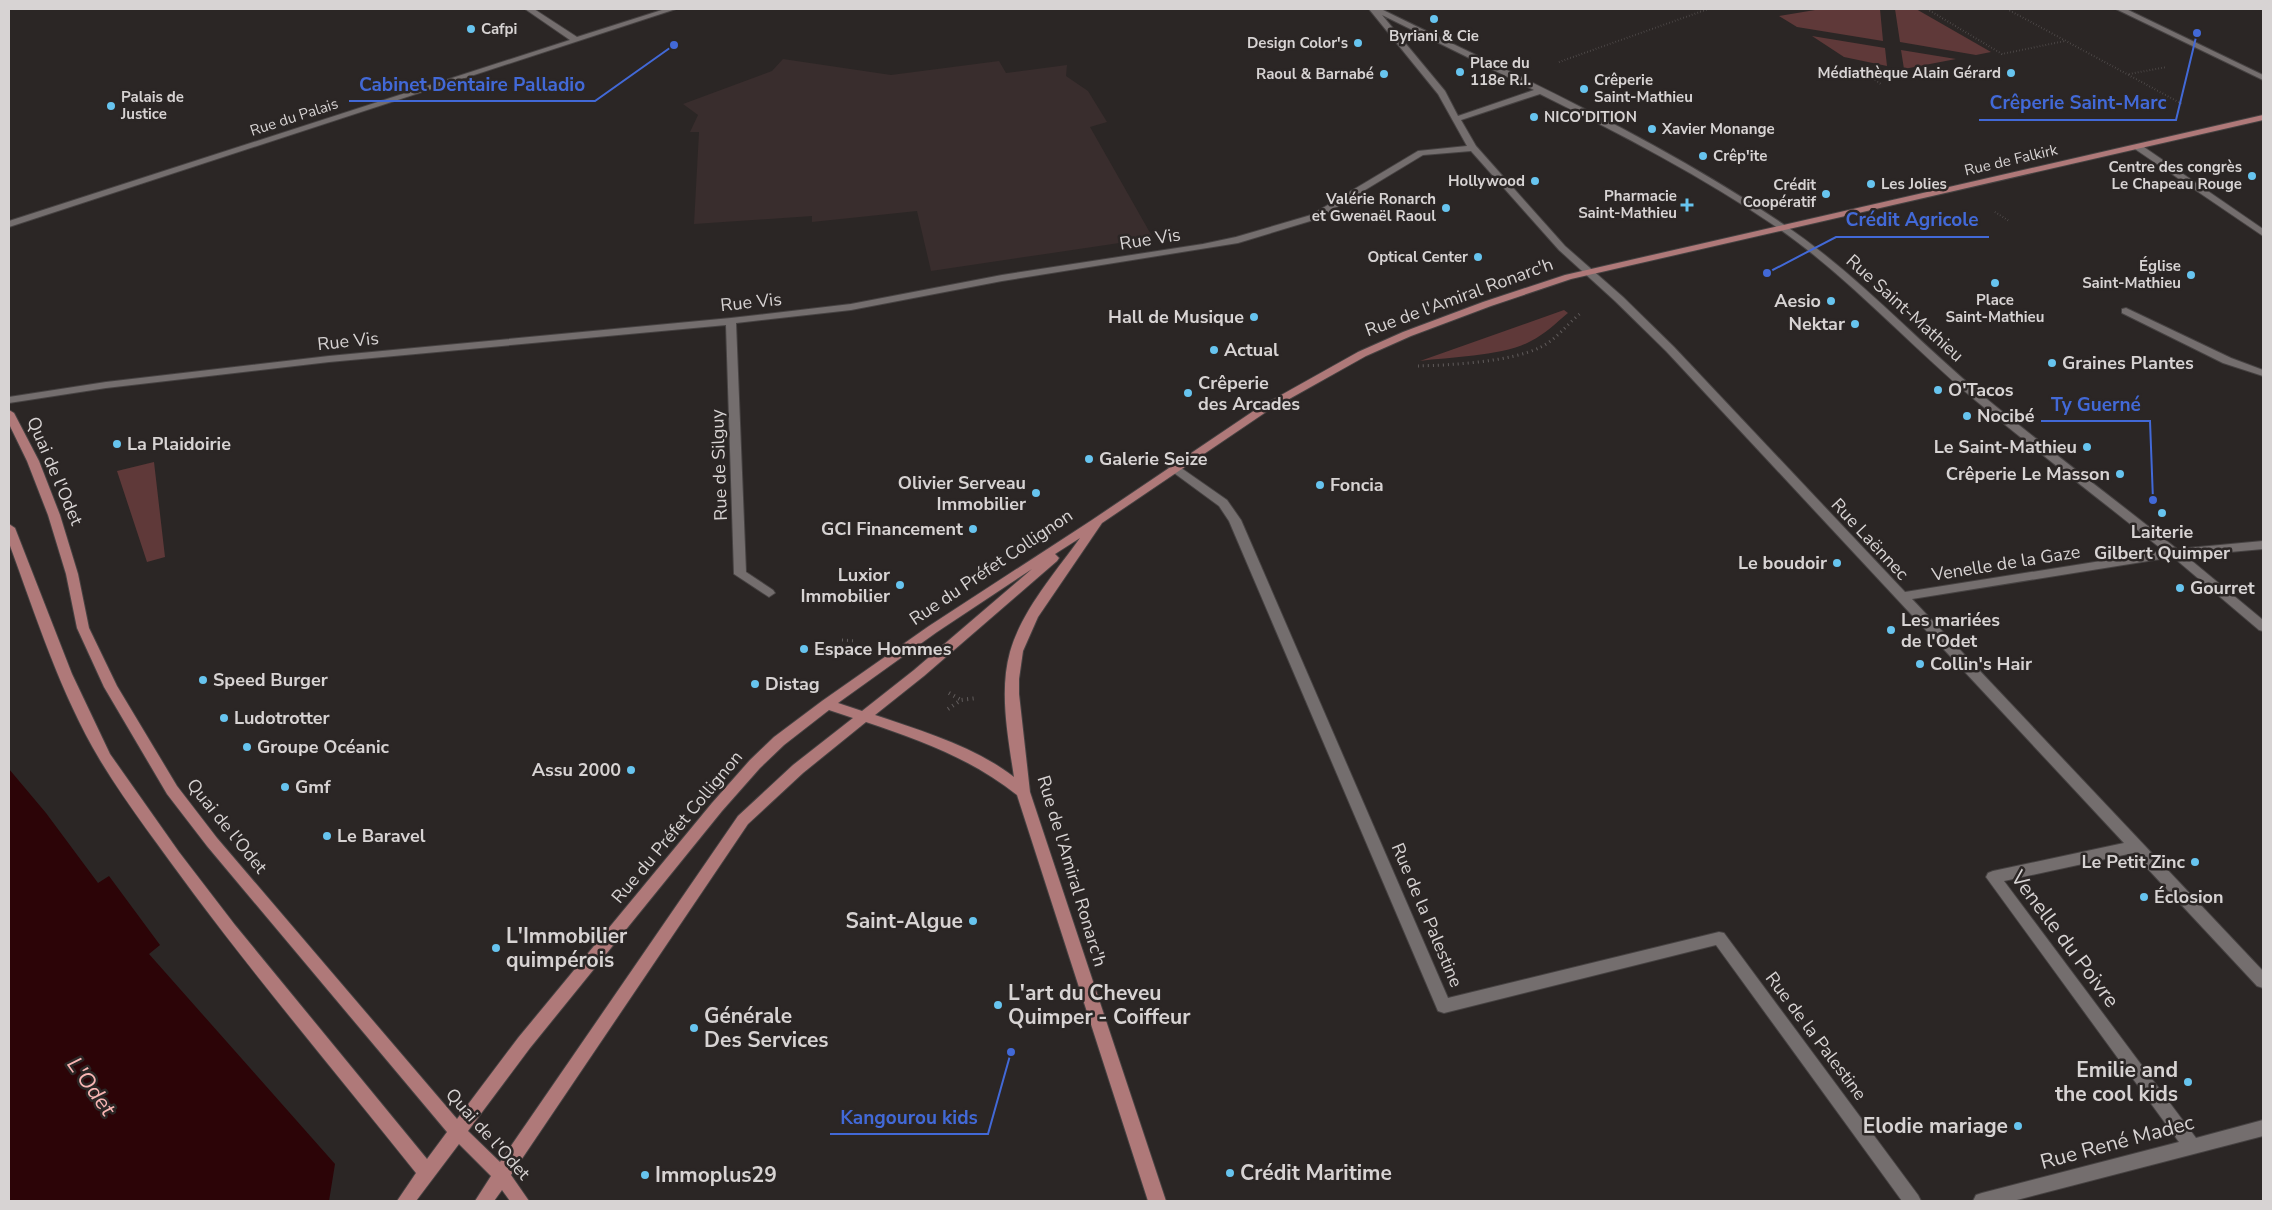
<svg xmlns="http://www.w3.org/2000/svg" width="2272" height="1210" font-family="'Nunito Sans',sans-serif">
	<style>
		.built { fill: #392d2d }
		.green { fill: #5f3939 }
		.water { fill: #2c0407 }
		.lines { fill: none; stroke-linecap: round; stroke-linejoin: round }
		.minor-casing { stroke: #464242; stroke-width: 2 }
		.major-casing { stroke: #464242; stroke-width: 2 }
		.path-far2 { stroke: #615c5c; stroke-width: 2; stroke-dasharray: 0.5 2.5; stroke-linecap: butt }
		.path-far1 { stroke: #615c5c; stroke-width: 3; stroke-dasharray: 1 4; stroke-linecap: butt }
		.path { stroke: #615c5c; stroke-width: 4; stroke-dasharray: 1 4.5; stroke-linecap: butt }
		.minor { fill: #746e6e; fill-rule: evenodd }
		.major { fill: #af7979; fill-rule: evenodd }
		.poi-dot { fill: #67c4ef; stroke: #2b2625; stroke-width: 2 }
		.labels { text-anchor: middle; stroke-width: 5; stroke-linejoin: round; paint-order: stroke }
		.far-poi-label { font-size: 15px; font-weight: bold; fill: #d7d3d3; stroke: #2b2625; text-anchor: end }
		.far-street-label { font-size: 15px; fill: #d7d3d3; stroke: #2b2625 }
		.street-label { font-size: 18px; fill: #d7d3d3; stroke: #2b2625 }
		.poi-label { font-size: 18px; font-weight: bold; fill: #d7d3d3; stroke: #2b2625; text-anchor: start }
		.near-poi-label { font-size: 21px; font-weight: bold; fill: #d7d3d3; stroke: #2b2625; text-anchor: start }
		.near-street-label { font-size: 21px; fill: #d7d3d3; stroke: #2b2625 }
		.near-water-label { font-size: 22px; font-style: italic; fill: #f8b5b3; stroke: #2b2625 }
		.leader { fill: none; stroke: #4269d7; stroke-width: 2 }
		.callout-dot { fill: #4269d7; stroke: #2b2625; stroke-width: 2 }
		.callout-label { font-size: 19px; text-anchor: middle; font-weight: bold; fill: #4269d7; stroke: #2b2625; stroke-width: 5; stroke-linejoin: round; paint-order: stroke }
	</style>
	<rect width="100%" height="100%" fill="#2b2625"/>
	<path class="built" d="M783 59 891 75 999 61 1006 73 1067 65 1066 76 1088 91 1107 122 1090 127 1153 238 931 271 917 211 812 222V216L694 224 699 132H690L698 115 683 104 772 71Z"/>
	<path class="green" d="M1821 9H1880L1883 41 1797 27 1779 16Z
		M1895 9H1916L1991 52 1976 55 1900 42Z
		M1812 36 1885 48 1887 66 1844 57Z
		M1901 50 1956 59 1904 69Z
		M1564 310 1568 313C1556 323 1545 334 1531 341 1505 356 1451 357 1420 361Z
		M154 462 165 557 147 562 117 471Z"/>
	<path class="water" d="M9 769 46 813 98 883 109 876 160 945 149 954 335 1164 329 1201H9Z"/>
	<g class="lines">
		<g class="minor-casing">
			<path id="minor" d="M525 9H534L577 37 665 9H676L9 227V221L570 40Z
				M1369 9H1381C1518 76 1656 138 1783 224 1856 273 1915 339 1982 395 2046 448 2113 498 2177 549L2263 541V549L2186 556 2263 620V631L2259 630 2173 557 1912 599 2263 971V988L2257 986 2133 853 2004 881 2196 1138 2263 1120V1136L2013 1201H1973L1976 1195 1982 1193 2179 1142 1986 877 1988 873 1993 871 2124 843 1666 351 1615 301 1559 250 1471 151 1423 155 1317 219 1238 243 1002 281 851 310 736 323 746 572 773 590 775 593 769 597 734 574 726 325 329 362 106 388 9 403V397L106 382 329 356 731 318 851 304 1002 275 1203 244 1236 237 1311 215 1418 151 1467 146 1438 94ZM1382 15 1534 90 1458 116 1445 91ZM1540 94C1621 134 1703 177 1778 228 1850 278 1908 344 1975 400 2037 452 2101 500 2164 551L1905 592 1674 347 1623 297 1565 246 1476 146 1461 120Z
				M2116 9H2126L2263 75V80Z
				M2135 145H2141L2263 229V236L2135 149Z
				M2126 308 2231 358 2263 370V376L2223 363 2122 313V309Z
				M1174 463 1227 500 1241 520 1448 998 1719 932 1724 933 1918 1195 1921 1201H1902L1716 945 1444 1013 1438 1011 1229 521 1219 506 1170 470 1168 467 1170 464Z"/>
		</g>
		<g class="major-casing">
			<path id="major" d="M2263 115V120L1571 279 1491 306 1411 336 1366 356 1266 412 1102 523 1038 617 1023 651 1019 679V694L1030 792 1166 1201H1148L1017 795C972 759 920 740 866 722L803 773 748 824 511 1175 529 1201H510L502 1190 494 1201H475L491 1176 459 1144 416 1201H397L416 1173C342 1080 265 989 194 894 162 850 128 806 100 760 60 693 36 616 9 543V524L15 528 72 674 110 754 179 852 235 925 427 1159 447 1132 207 846 167 794 104 687 77 628 66 574 48 515 27 461 9 424V410L14 413 39 461 60 515 78 574 89 628 117 686 177 786 217 838 457 1119 518 1038 712 803 750 760 774 737 822 701 929 626 1092 520 1258 408 1358 352 1403 332 1483 302 1565 275ZM1080 538C1055 573 1022 610 1010 652 999 691 1008 737 1014 777 974 746 922 731 875 715L924 676 1057 561 1059 558 1055 554ZM1032 569 914 670 862 711 838 703 937 632ZM829 710 853 718 793 765 738 816 500 1162 468 1131 530 1048 722 811 760 768 784 745Z"/>
		</g>
		<path class="path-far2" d="M1927 9 2002 54 2065 41
			M2007 9 2182 104
			M1559 62 1708 9
			M2129 74 2167 67
			M1875 80 1881 84
			M1995 212 2009 221"/>
		<path class="path-far1" d="M1418 366C1451 365 1511 362 1541 347 1557 339 1568 323 1582 312
			M842 640 856 641"/>
		<path class="path" d="M949 693 961 700
			M948 709 961 700 977 698"/>
		<use href="#minor" class="minor"/>
		<use href="#major" class="major"/>
	</g>
	<g class="poi-dot">
		<circle cx="1434" cy="19" r="5"/>
		<circle cx="471" cy="29" r="5"/>
		<circle cx="1358" cy="43" r="5"/>
		<circle cx="1460" cy="72" r="5"/>
		<circle cx="2011" cy="73" r="5"/>
		<circle cx="1384" cy="74" r="5"/>
		<circle cx="1584" cy="89" r="5"/>
		<circle cx="111" cy="106" r="5"/>
		<circle cx="1534" cy="117" r="5"/>
		<circle cx="1652" cy="129" r="5"/>
		<circle cx="1703" cy="156" r="5"/>
		<circle cx="2252" cy="176" r="5"/>
		<circle cx="1535" cy="181" r="5"/>
		<circle cx="1871" cy="184" r="5"/>
		<circle cx="1826" cy="194" r="5"/>
		<path d="M1684.5 197.5h5v5h5v5h-5v5h-5v-5h-5v-5h5z"/>
		<circle cx="1446" cy="208" r="5"/>
		<circle cx="1478" cy="257" r="5"/>
		<circle cx="2191" cy="275" r="5"/>
		<circle cx="1995" cy="283" r="5"/>
		<circle cx="1831" cy="301" r="5"/>
		<circle cx="1254" cy="317" r="5"/>
		<circle cx="1855" cy="324" r="5"/>
		<circle cx="1214" cy="350" r="5"/>
		<circle cx="2052" cy="363" r="5"/>
		<circle cx="1938" cy="390" r="5"/>
		<circle cx="1188" cy="393" r="5"/>
		<circle cx="1967" cy="416" r="5"/>
		<circle cx="117" cy="444" r="5"/>
		<circle cx="2087" cy="447" r="5"/>
		<circle cx="1089" cy="459" r="5"/>
		<circle cx="2120" cy="474" r="5"/>
		<circle cx="1320" cy="485" r="5"/>
		<circle cx="1036" cy="493" r="5"/>
		<circle cx="2162" cy="513" r="5"/>
		<circle cx="973" cy="529" r="5"/>
		<circle cx="1837" cy="563" r="5"/>
		<circle cx="900" cy="585" r="5"/>
		<circle cx="2180" cy="588" r="5"/>
		<circle cx="1891" cy="630" r="5"/>
		<circle cx="804" cy="649" r="5"/>
		<circle cx="1920" cy="664" r="5"/>
		<circle cx="203" cy="680" r="5"/>
		<circle cx="755" cy="684" r="5"/>
		<circle cx="224" cy="718" r="5"/>
		<circle cx="247" cy="747" r="5"/>
		<circle cx="631" cy="770" r="5"/>
		<circle cx="285" cy="787" r="5"/>
		<circle cx="327" cy="836" r="5"/>
		<circle cx="2195" cy="862" r="5"/>
		<circle cx="2144" cy="897" r="5"/>
		<circle cx="973" cy="921" r="5"/>
		<circle cx="496" cy="948" r="5"/>
		<circle cx="998" cy="1005" r="5"/>
		<circle cx="694" cy="1028" r="5"/>
		<circle cx="2188" cy="1082" r="5"/>
		<circle cx="2018" cy="1126" r="5"/>
		<circle cx="1230" cy="1173" r="5"/>
		<circle cx="645" cy="1175" r="5"/>
	</g>
	<g class="labels">
		<g class="far-poi-label">
			<text x="481" y="34" text-anchor="start">Cafpi</text>
			<text x="1434" y="41" text-anchor="middle">Byriani &amp; Cie</text>
			<text x="1348" y="48">Design Color's</text>
			<text x="1470" y="68" text-anchor="start">Place du<tspan x="1470" dy="17">118e R.I.</tspan></text>
			<text x="2001" y="78">Médiathèque Alain Gérard</text>
			<text x="1374" y="79">Raoul &amp; Barnabé</text>
			<text x="1594" y="85" text-anchor="start">Crêperie<tspan x="1594" dy="17">Saint-Mathieu</tspan></text>
			<text x="121" y="102" text-anchor="start">Palais de<tspan x="121" dy="17">Justice</tspan></text>
			<text x="1544" y="122" text-anchor="start">NICO'DITION</text>
			<text x="1662" y="134" text-anchor="start">Xavier Monange</text>
			<text x="1713" y="161" text-anchor="start">Crêp'ite</text>
			<text x="2242" y="172">Centre des congrès<tspan x="2242" dy="17">Le Chapeau Rouge</tspan></text>
			<text x="1525" y="186">Hollywood</text>
			<text x="1881" y="189" text-anchor="start">Les Jolies</text>
			<text x="1816" y="190">Crédit<tspan x="1816" dy="17">Coopératif</tspan></text>
			<text x="1677" y="201">Pharmacie<tspan x="1677" dy="17">Saint-Mathieu</tspan></text>
			<text x="1436" y="204">Valérie Ronarch<tspan x="1436" dy="17">et Gwenaël Raoul</tspan></text>
			<text x="1468" y="262">Optical Center</text>
			<text x="2181" y="271">Église<tspan x="2181" dy="17">Saint-Mathieu</tspan></text>
			<text x="1995" y="305" text-anchor="middle">Place<tspan x="1995" dy="17">Saint-Mathieu</tspan></text>
		</g>
		<g class="far-street-label">
			<text transform="translate(294 117) rotate(-18)" y="5">Rue du Palais</text>
			<text transform="translate(2011 160) rotate(-13)" y="5">Rue de Falkirk</text>
		</g>
		<g class="street-label">
			<text transform="translate(1150 239) rotate(-9)" y="6">Rue Vis</text>
			<text transform="translate(1459 297) rotate(-20)" y="6">Rue de l'Amiral Ronarc'h</text>
			<text transform="translate(751 302) rotate(-6)" y="6">Rue Vis</text>
			<text transform="translate(1905 308) rotate(42)" y="6">Rue Saint-Mathieu</text>
			<text transform="translate(348 341) rotate(-6)" y="6">Rue Vis</text>
			<text transform="translate(719 465) rotate(-92)" y="6">Rue de Silguy</text>
			<text transform="translate(55 471) rotate(67)" y="6">Quai de l'Odet</text>
			<text transform="translate(1870 539) rotate(47)" y="6">Rue Laënnec</text>
			<text transform="translate(2006 563) rotate(-9)" y="6">Venelle de la Gaze</text>
			<text transform="translate(991 567) rotate(-34)" y="6">Rue du Préfet Collignon</text>
			<text transform="translate(227 826) rotate(51)" y="6">Quai de l'Odet</text>
			<text transform="translate(677 827) rotate(-50)" y="6">Rue du Préfet Collignon</text>
			<text transform="translate(1072 871) rotate(73)" y="6">Rue de l'Amiral Ronarc'h</text>
			<text transform="translate(1427 915) rotate(67)" y="6">Rue de la Palestine</text>
			<text transform="translate(1816 1036) rotate(53)" y="6">Rue de la Palestine</text>
			<text transform="translate(488 1134) rotate(48)" y="6">Quai de l'Odet</text>
		</g>
		<g class="poi-label">
			<text x="1821" y="307" text-anchor="end">Aesio</text>
			<text x="1244" y="323" text-anchor="end">Hall de Musique</text>
			<text x="1845" y="330" text-anchor="end">Nektar</text>
			<text x="1224" y="356">Actual</text>
			<text x="2062" y="369">Graines Plantes</text>
			<text x="1198" y="389">Crêperie<tspan x="1198" dy="21">des Arcades</tspan></text>
			<text x="1948" y="396">O'Tacos</text>
			<text x="1977" y="422">Nocibé</text>
			<text x="127" y="450">La Plaidoirie</text>
			<text x="2077" y="453" text-anchor="end">Le Saint-Mathieu</text>
			<text x="1099" y="465">Galerie Seize</text>
			<text x="2110" y="480" text-anchor="end">Crêperie Le Masson</text>
			<text x="1026" y="489" text-anchor="end">Olivier Serveau<tspan x="1026" dy="21">Immobilier</tspan></text>
			<text x="1330" y="491">Foncia</text>
			<text x="963" y="535" text-anchor="end">GCI Financement</text>
			<text x="2162" y="538" text-anchor="middle">Laiterie<tspan x="2162" dy="21">Gilbert Quimper</tspan></text>
			<text x="1827" y="569" text-anchor="end">Le boudoir</text>
			<text x="890" y="581" text-anchor="end">Luxior<tspan x="890" dy="21">Immobilier</tspan></text>
			<text x="2190" y="594">Gourret</text>
			<text x="1901" y="626">Les mariées<tspan x="1901" dy="21">de l'Odet</tspan></text>
			<text x="814" y="655">Espace Hommes</text>
			<text x="1930" y="670">Collin's Hair</text>
			<text x="213" y="686">Speed Burger</text>
			<text x="765" y="690">Distag</text>
			<text x="234" y="724">Ludotrotter</text>
			<text x="257" y="753">Groupe Océanic</text>
			<text x="621" y="776" text-anchor="end">Assu 2000</text>
			<text x="295" y="793">Gmf</text>
			<text x="337" y="842">Le Baravel</text>
			<text x="2185" y="868" text-anchor="end">Le Petit Zinc</text>
			<text x="2154" y="903">Éclosion</text>
		</g>
		<g class="near-poi-label">
			<text x="963" y="928" text-anchor="end">Saint-Algue</text>
			<text x="506" y="943">L'Immobilier<tspan x="506" dy="24">quimpérois</tspan></text>
			<text x="1008" y="1000">L'art du Cheveu<tspan x="1008" dy="24">Quimper - Coiffeur</tspan></text>
			<text x="704" y="1023">Générale<tspan x="704" dy="24">Des Services</tspan></text>
			<text x="2178" y="1077" text-anchor="end">Emilie and<tspan x="2178" dy="24">the cool kids</tspan></text>
			<text x="2008" y="1133" text-anchor="end">Elodie mariage</text>
			<text x="1240" y="1180">Crédit Maritime</text>
			<text x="655" y="1182">Immoplus29</text>
		</g>
		<g class="near-street-label">
			<text transform="translate(2065 939) rotate(53)" y="7">Venelle du Poivre</text>
			<text transform="translate(2117 1142) rotate(-15)" y="7">Rue René Madec</text>
		</g>
		<g class="near-water-label">
			<text transform="translate(92 1086) rotate(54)" y="8">L'Odet</text>
		</g>
	</g>
	<path class="leader" d="M674 45L595 101H349M2197 33L2176 120H1979M1767 273L1836 237H1989M2153 500L2150 421H2041M1011 1052L988 1134H830"/>
	<g class="callout-dot">
		<circle cx="674" cy="45" r="5"/>
		<circle cx="2197" cy="33" r="5"/>
		<circle cx="1767" cy="273" r="5"/>
		<circle cx="2153" cy="500" r="5"/>
		<circle cx="1011" cy="1052" r="5"/>
	</g>
	<g class="callout-label">
		<text x="472" y="91">Cabinet Dentaire Palladio</text>
		<text x="2078" y="109">Crêperie Saint-Marc</text>
		<text x="1912" y="226">Crédit Agricole</text>
		<text x="2096" y="411">Ty Guerné</text>
		<text x="909" y="1124">Kangourou kids</text>
	</g>
	<rect width="2272" height="1210" fill="none" stroke="#d7d3d3" stroke-width="20"/>
</svg>
